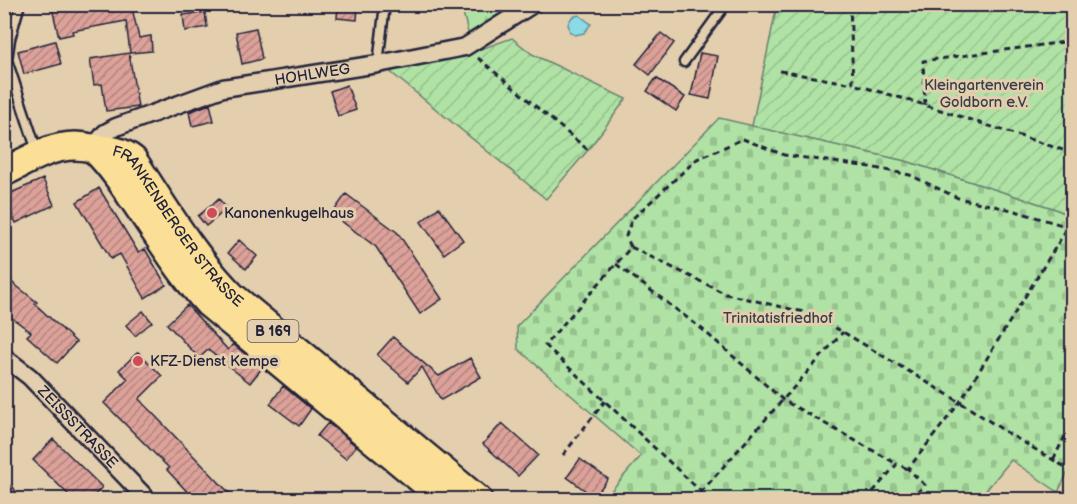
<svg xmlns="http://www.w3.org/2000/svg" width="1077" height="504" font-family="'Balsamiq Sans',sans-serif">
	<style>
		.forest { fill: url(#forest-firs); stroke: #688270; stroke-width: 1.5 }
		.cemetery { fill: url(#cemetery-stones); stroke: #688270; stroke-width: 1.5 }
		.garden { fill: url(#garden-furrows); stroke: #688270; stroke-width: 1.5 }
		.water { fill: #8adbe5; stroke: #6091a1; stroke-width: 1.5 }
		.building { fill: url(#building-hatch); stroke: #22223b; stroke-width: 1.5 }
		.lines { fill: none; stroke-linecap: round; stroke-linejoin: round }
		.service-casing { stroke: #22223b; stroke-width: 13 }
		.minor-casing { stroke: #22223b; stroke-width: 21 }
		.primary-casing { stroke: #22223b; stroke-width: 32 }
		.path { stroke: #22223b; stroke-width: 3; stroke-dasharray: 6 4.5; stroke-linecap: butt }
		.service { stroke: #e3cead; stroke-width: 8 }
		.minor { stroke: #e3cead; stroke-width: 16 }
		.primary { stroke: #fbdf96; stroke-width: 27 }
		.poi-dot { fill: #d1495b; stroke: #e3cead; stroke-width: 2 }
		.labels { text-anchor: middle; stroke-width: 6; stroke-linejoin: round; paint-order: stroke }
		.shield { fill: #e3cead; stroke: #5c565d; stroke-width: 1.5 }
		.shield-label { font-size: 14px; font-weight: bold; fill: #22223b }
		.street-label { font-size: 15px; fill: #22223b; stroke: #e3cead }
		.park-label { font-size: 15px; fill: #373f4b; stroke: #e3cead }
		.poi-label { font-size: 15px; fill: #22223b; stroke: #e3cead; text-anchor: start }
	</style>
	<defs>
		<pattern id="forest-firs" width="22" height="20" patternUnits="userSpaceOnUse" patternTransform="scale(1.5)"><rect width="22" height="20" fill="#afe2a4"/><path d="M5 1l3.5 6h-7zM16 11l3.5 6h-7z" fill="#96c28e"/></pattern>
		<pattern id="cemetery-stones" width="16" height="16" patternUnits="userSpaceOnUse" patternTransform="scale(1.5)"><rect width="16" height="16" fill="#afe2a4"/><path d="M2 7V4a2 2 0 0 1 4 0v3zM10 15v-3a2 2 0 0 1 4 0v3z" fill="#96c28e"/></pattern>
		<pattern id="garden-furrows" width="10" height="10" patternUnits="userSpaceOnUse" patternTransform="scale(1.5)"><rect width="10" height="10" fill="#afe2a4"/><path d="M-1 1l2-2M0 10L10 0M9 11l2-2" fill="none" stroke="#96c28e"/></pattern>
		<pattern id="building-hatch" width="6" height="6" patternUnits="userSpaceOnUse" patternTransform="scale(1.5)"><rect width="6" height="6" fill="#dca299"/><path d="M-1 1l2-2M0 6l6-6M5 7l2-2" fill="none" stroke="#b2847e"/></pattern>
	</defs>
	<rect width="100%" height="100%" fill="#e3cead"/>
	<filter id="ink" filterUnits="userSpaceOnUse"><feTurbulence type="fractalNoise" baseFrequency=".0167" numOctaves="2"/><feDisplacementMap in="SourceGraphic" scale="12" xChannelSelector="R" yChannelSelector="G"/><feConvolveMatrix kernelMatrix="1 2 1 2 8 2 1 2 1" color-interpolation-filters="sRGB"/></filter>
	<g filter="url(#ink)">
		<path class="forest" d="M461 4 518 5 470 41Z"/>
		<path class="cemetery" d="M719 118 906 161 1053 208 1072 216V464L1058 492 1011 460 979 499H604L641 456 518 349 517 326Z"/>
		<path class="garden" d="M777 5H1072V216L1053 208 906 161 752 126Z
			M512 38 532 54 626 99 588 150 546 199 388 70 453 59Z"/>
		<path class="water" d="M579 15 591 24 584 33 575 35 570 32 568 24 572 17Z"/>
		<path class="building" d="M51 4H131L139 38 151 36 152 51 130 53 126 21 72 31 73 34 59 37Z
			M338 4 358 6 357 20 337 18Z
			M205 12 207 27 185 31 183 15Z
			M256 28 262 59 242 64 236 32Z
			M661 33 674 43 650 75 636 64Z
			M55 41 61 64 24 74 18 51Z
			M129 53 138 107 106 111 102 84 94 85 90 59Z
			M700 53 718 56 710 99 691 95Z
			M656 78 685 97 676 111 647 91Z
			M347 85 356 110 338 116 330 91Z
			M210 104 214 121 192 126 189 112Z
			M43 179 54 205 16 223 4 196Z
			M99 188 138 252 145 249 166 285 145 298 120 254 111 259 77 202Z
			M346 194 398 233 442 299 420 314 376 247 332 214Z
			M219 199 227 209 206 226 198 216Z
			M439 207 463 240 444 254 421 222Z
			M239 240 257 256 246 269 228 253Z
			M4 276 37 302 35 304 76 342 57 363 27 336 31 332 4 312Z
			M187 305 228 350 233 344 262 368 250 383 208 350 199 358 167 324Z
			M143 311 152 322 135 336 126 325Z
			M393 337 439 376 470 358 481 377 441 400 422 367 408 382 377 355Z
			M138 352 162 376 139 399 236 500H195L167 470 169 468 104 403 128 379 119 370Z
			M283 386 311 409 299 426 270 404Z
			M328 423 356 446 346 459 317 436Z
			M502 423 538 455 518 476 483 444Z
			M53 439 102 487 90 500H74L33 460Z
			M580 459 608 479 594 497 567 477Z
			M4 472 21 500H4Z"/>
		<g class="lines">
			<g class="service-casing">
				<path id="service" d="M20 4 10 39 7 60 37 151
					M684 62 726 4
					M378 64 385 4"/>
			</g>
			<g class="minor-casing">
				<g id="minor">
					<path id="s1" d="M93 148 105 133 116 127 223 88 378 64 465 47 533 4"/>
					<path id="s2" d="M4 357 30 377 148 500"/>
				</g>
			</g>
			<g class="primary-casing">
				<g id="primary">
					<path d="M93 148C108 162 120 179 131 196 157 233 178 270 208 303L446 500"/>
					<path id="s3" d="M4 172C27 161 49 146 75 146 83 146 90 148 98 149 112 150 122 151 133 160 164 207 193 257 233 297L478 500"/>
				</g>
			</g>
			<path class="path" d="M850 4 853 84 925 105 1072 153
				M478 58 588 150
				M780 71 853 84
				M925 105 923 61 1072 41
				M631 247 726 294 808 313 843 332 960 402 1006 432 1072 471
				M616 264 702 329 783 400 897 464
				M563 455 605 401
				M1053 460 1072 422
				M694 500 843 332
				M710 500 545 345 631 247 626 236 632 219 697 159 743 139 784 155 870 167 910 175 958 198 1012 210 1072 228
				M866 500 897 464 908 469
				M910 500 925 485 908 469 960 402 1068 227"/>
			<use href="#service" class="service"/>
			<use href="#minor" class="minor"/>
			<use href="#primary" class="primary"/>
		</g>
	</g>
	<g class="poi-dot">
		<circle cx="212" cy="213" r="6"/>
		<circle cx="138" cy="361" r="6"/>
	</g>
	<g class="labels">
		<rect class="shield" x="247.5" y="320" width="51" height="22" rx="4.5"/>
		<g class="shield-label">
			<text x="273" y="336">B 169</text>
		</g>
		<g class="street-label">
			<text dy="5" stroke="none"><textPath href="#s1" startOffset="236">HOHLWEG</textPath></text>
			<text dy="5" stroke="none"><textPath href="#s3" startOffset="216">FRANKENBERGER STRASSE</textPath></text>
			<text dy="5" stroke="none"><textPath href="#s2" startOffset="102">ZEISSSTRASSE</textPath></text>
		</g>
		<g class="park-label">
			<text x="984" y="90">Kleingartenverein<tspan x="984" dy="17">Goldborn e.V.</tspan></text>
			<text x="778" y="323">Trinitatisfriedhof</text>
		</g>
		<g class="poi-label">
			<text x="224" y="218">Kanonenkugelhaus</text>
			<text x="150" y="366">KFZ-Dienst Kempe</text>
		</g>
	</g>
	<rect width="1077" height="504" fill="none" stroke="#e3cead" stroke-width="24"/>
	<rect x="12" y="12" width="1053" height="480" fill="none" stroke="#22223b" stroke-width="2" filter="url(#ink)"/>
</svg>
